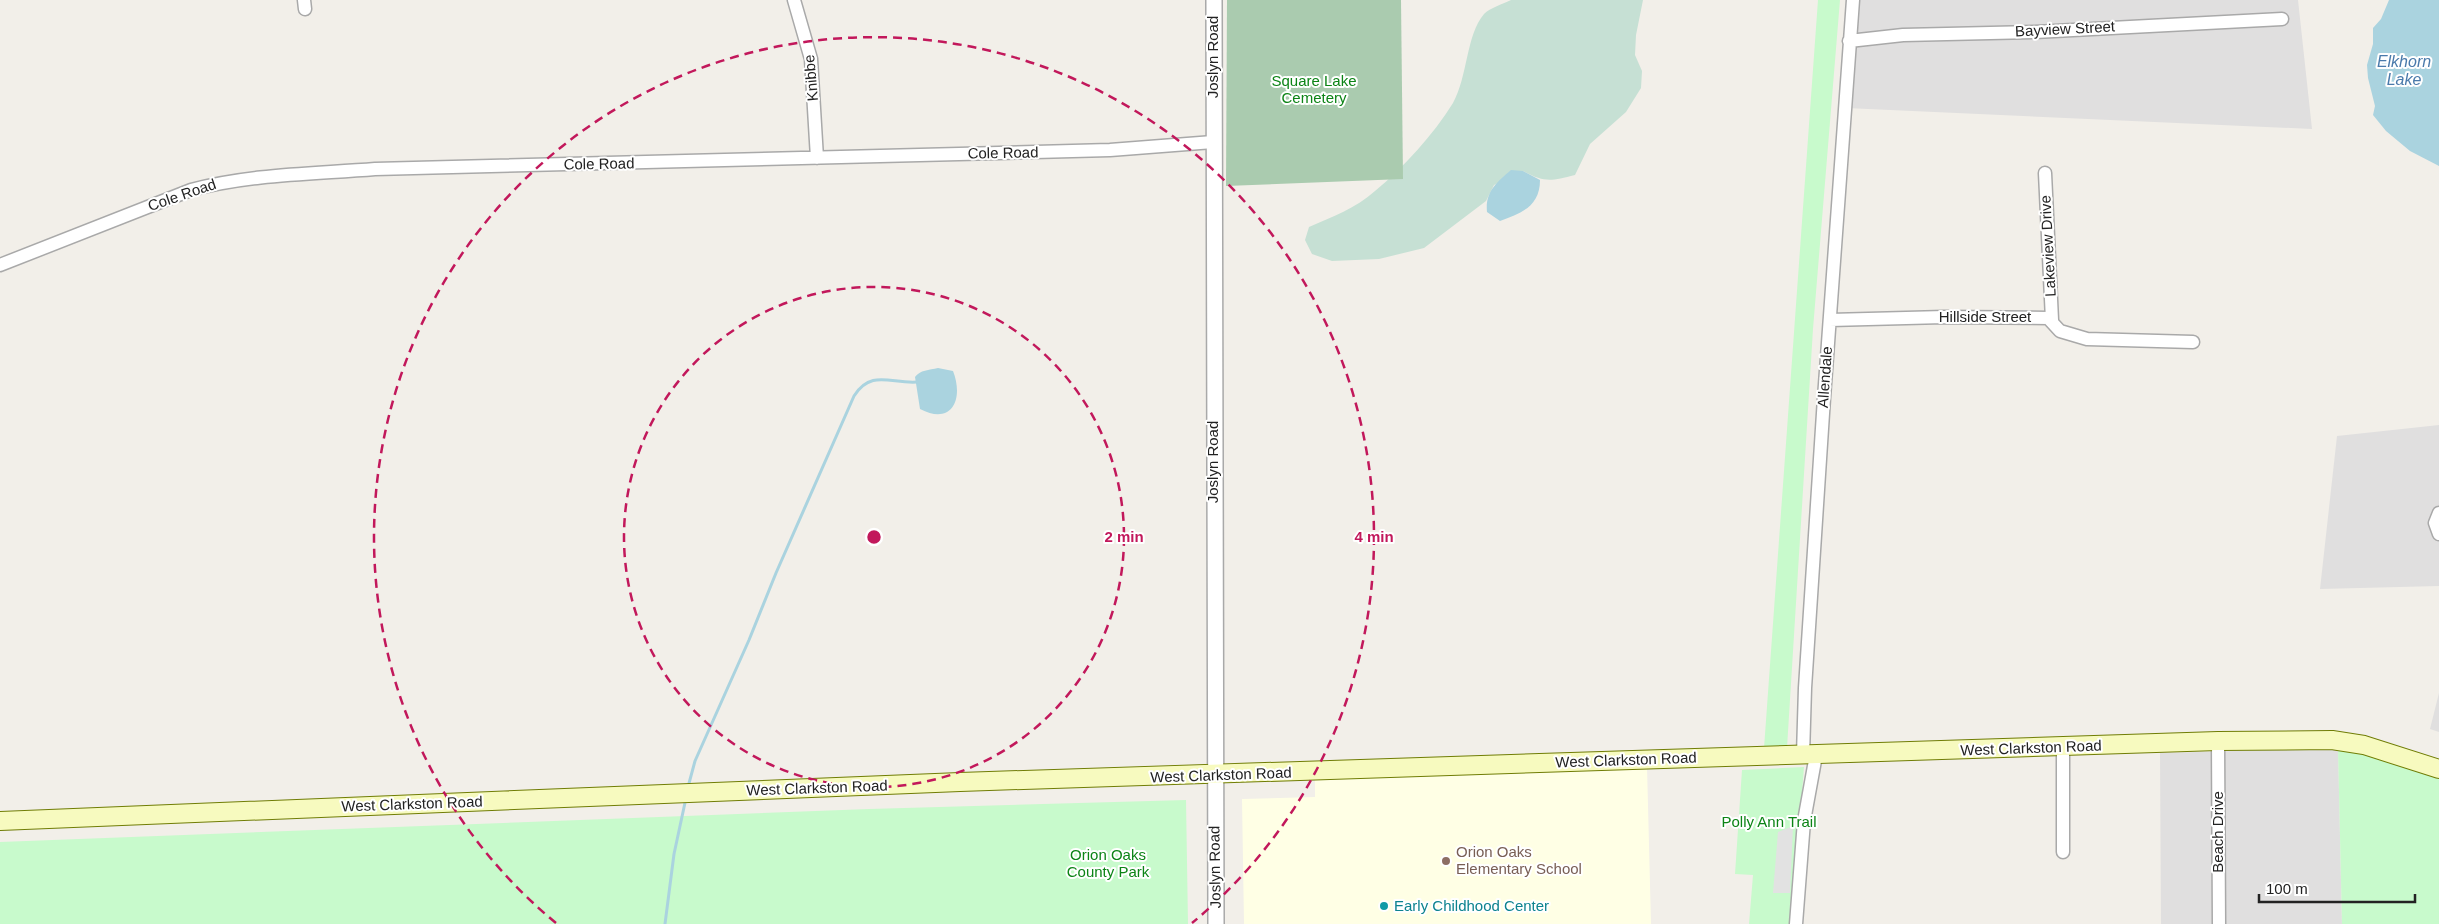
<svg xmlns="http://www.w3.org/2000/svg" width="2439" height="924" font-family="Helvetica,sans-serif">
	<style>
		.residential { fill: #e0dfdf }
		.education { fill: #ffffe5 }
		.wetland { fill: #c6e0d4 }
		.cemetery { fill: #aacbaf }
		.park { fill: #c8facc }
		.parking { fill: #e2e2e2 }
		.water { fill: #aad3df }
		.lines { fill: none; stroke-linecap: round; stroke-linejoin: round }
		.stream { stroke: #aad3df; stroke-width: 3 }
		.minor-casing { stroke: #a9a9a9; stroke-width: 15 }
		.tertiary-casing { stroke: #a9a9a9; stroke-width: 18 }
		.secondary-casing { stroke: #707d05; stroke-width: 20 }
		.minor { stroke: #fff; stroke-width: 12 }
		.tertiary { stroke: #fff; stroke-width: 15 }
		.secondary { stroke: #f7fabf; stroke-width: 18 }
		.ring { fill: none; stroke: #c2185b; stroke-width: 2.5; stroke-dasharray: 9 6 }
		.education-dot { fill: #8d6e63; stroke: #fff; stroke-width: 2 }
		.culture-dot { fill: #0f9aa8; stroke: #fff; stroke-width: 2 }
		.labels { text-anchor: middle; stroke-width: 4; stroke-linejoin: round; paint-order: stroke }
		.street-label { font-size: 15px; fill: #222; stroke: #fff }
		.park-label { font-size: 15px; fill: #0c8416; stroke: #fff }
		.education-label { font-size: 15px; fill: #785e54; stroke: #fff; text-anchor: start }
		.culture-label { font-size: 15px; fill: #0d838f; stroke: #fff; text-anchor: start }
		.water-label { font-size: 16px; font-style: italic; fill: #4a7aab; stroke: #fff }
		.centre { fill: #c2185b; stroke: #fff; stroke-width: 2.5 }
		.ring-label { font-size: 15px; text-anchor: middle; font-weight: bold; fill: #c2185b; stroke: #fff; stroke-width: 4; stroke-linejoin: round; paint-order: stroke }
	</style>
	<rect width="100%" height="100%" fill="#f2efe9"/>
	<path class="residential" d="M1855 0H2298L2312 129 1846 108Z
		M2439 425V586L2320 589 2337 436Z
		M2439 693V732L2430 729Z
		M2338 748 2342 924H2161L2160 753Z"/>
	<path class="education" d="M1647 766 1651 924H1244L1242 799 1315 797V778Z"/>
	<path class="wetland" d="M1511 0H1643L1636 35 1635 55 1642 71 1641 88 1626 112 1590 144 1575 175C1551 181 1545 183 1523 171L1494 185 1486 201 1424 248 1379 259 1332 261 1312 254 1305 240 1309 227C1332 217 1356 208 1375 191 1404 167 1433 135 1453 103 1468 76 1466 35 1484 14 1490 8 1503 4 1511 0Z"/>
	<path class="cemetery" d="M1227 0H1401L1403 179 1226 186Z"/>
	<path class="park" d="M1818 0H1840L1813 329 1787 748H1764Z
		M2338 748 2373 754 2439 776V924H2342Z
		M1804 767 1792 924H1749L1753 875 1735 874 1742 770Z
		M1186 800 1188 924H0V842L869 809Z"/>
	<path class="parking" d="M1793 826 1790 893H1773L1778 832Z"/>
	<path class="water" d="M2389 0H2439V166L2410 151 2386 131 2373 115 2375 106 2368 78 2367 65 2373 44V28L2381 19Z
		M1511 170 1523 171 1540 180C1540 206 1522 213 1500 221L1487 212C1485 192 1496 183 1511 170Z
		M938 368 953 371C964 399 952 426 920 409L915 377C920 370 929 370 938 368Z"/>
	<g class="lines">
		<path class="stream" d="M688 787 695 761 749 640 776 573 854 396C871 369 891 384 917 382
			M665 924 674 854 686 798"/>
		<g class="minor-casing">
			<path id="minor" d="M304 0 305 9
				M794 0 811 59 817 158
				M1849 41 1903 35 2035 32 2282 19
				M2045 173 2052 320
				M0 265 191 190C251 174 313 174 375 169L1110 150 1213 142
				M1830 320 1944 317 2048 318 2060 331 2087 339 2193 342
				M2439 513 2435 523 2439 534
				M2218 741 2219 924
				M1803 755 1805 688 1824 398 1853 0
				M2063 852V747
				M1796 924 1804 821 1816 755"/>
		</g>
		<g class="tertiary-casing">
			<path id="tertiary" d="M1214 0 1216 924"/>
		</g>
		<g class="secondary-casing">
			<path id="secondary" d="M0 821 960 782 2218 741 2332 740 2364 745 2439 769"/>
		</g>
		<use href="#minor" class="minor"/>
		<use href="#tertiary" class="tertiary"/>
		<use href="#secondary" class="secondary"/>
	</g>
	<g class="ring">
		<circle cx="874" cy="537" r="250"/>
		<path d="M556 923A500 500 0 1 1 1192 923"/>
	</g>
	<circle class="education-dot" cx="1446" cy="861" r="5"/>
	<circle class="culture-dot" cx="1384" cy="906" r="5"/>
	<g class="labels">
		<g class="street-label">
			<text transform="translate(2065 29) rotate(-3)" y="5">Bayview Street</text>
			<text transform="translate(1213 57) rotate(-90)" y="5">Joslyn Road</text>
			<text transform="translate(811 78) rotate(-95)" y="5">Knibbe</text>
			<text transform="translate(1003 153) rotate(-1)" y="5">Cole Road</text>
			<text transform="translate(599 164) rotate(-1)" y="5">Cole Road</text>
			<text transform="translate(182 195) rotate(-19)" y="5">Cole Road</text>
			<text transform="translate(2048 246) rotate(-93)" y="5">Lakeview Drive</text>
			<text x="1985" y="322">Hillside Street</text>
			<text transform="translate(1825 377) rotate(-86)" y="5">Allendale</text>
			<text transform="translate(1213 462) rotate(-90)" y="5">Joslyn Road</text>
			<text transform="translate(2031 748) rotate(-2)" y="5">West Clarkston Road</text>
			<text transform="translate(1626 760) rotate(-2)" y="5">West Clarkston Road</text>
			<text transform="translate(1221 775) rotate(-2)" y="5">West Clarkston Road</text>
			<text transform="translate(817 788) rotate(-2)" y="5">West Clarkston Road</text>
			<text transform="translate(412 804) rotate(-2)" y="5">West Clarkston Road</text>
			<text transform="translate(2218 832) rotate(-90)" y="5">Beach Drive</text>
			<text transform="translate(1215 867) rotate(-91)" y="5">Joslyn Road</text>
		</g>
		<g class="park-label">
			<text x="1314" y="86">Square Lake<tspan x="1314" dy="17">Cemetery</tspan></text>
			<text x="1769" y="827">Polly Ann Trail</text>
			<text x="1108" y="860">Orion Oaks<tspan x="1108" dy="17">County Park</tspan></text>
		</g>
		<g class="education-label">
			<text x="1456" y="857">Orion Oaks<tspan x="1456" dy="17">Elementary School</tspan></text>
		</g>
		<g class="culture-label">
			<text x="1394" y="911">Early Childhood Center</text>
		</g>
		<g class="water-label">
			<text x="2404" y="67">Elkhorn<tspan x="2404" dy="18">Lake</tspan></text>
		</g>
	</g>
	<circle cx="874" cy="537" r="8" class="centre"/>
	<g class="ring-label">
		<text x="1124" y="542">2 min</text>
		<text x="1374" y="542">4 min</text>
	</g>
	<path d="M2259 894v8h156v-8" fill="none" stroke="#222222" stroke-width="2.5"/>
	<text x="2266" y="894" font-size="15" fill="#222222" stroke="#ffffff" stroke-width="4" paint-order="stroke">100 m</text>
</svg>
